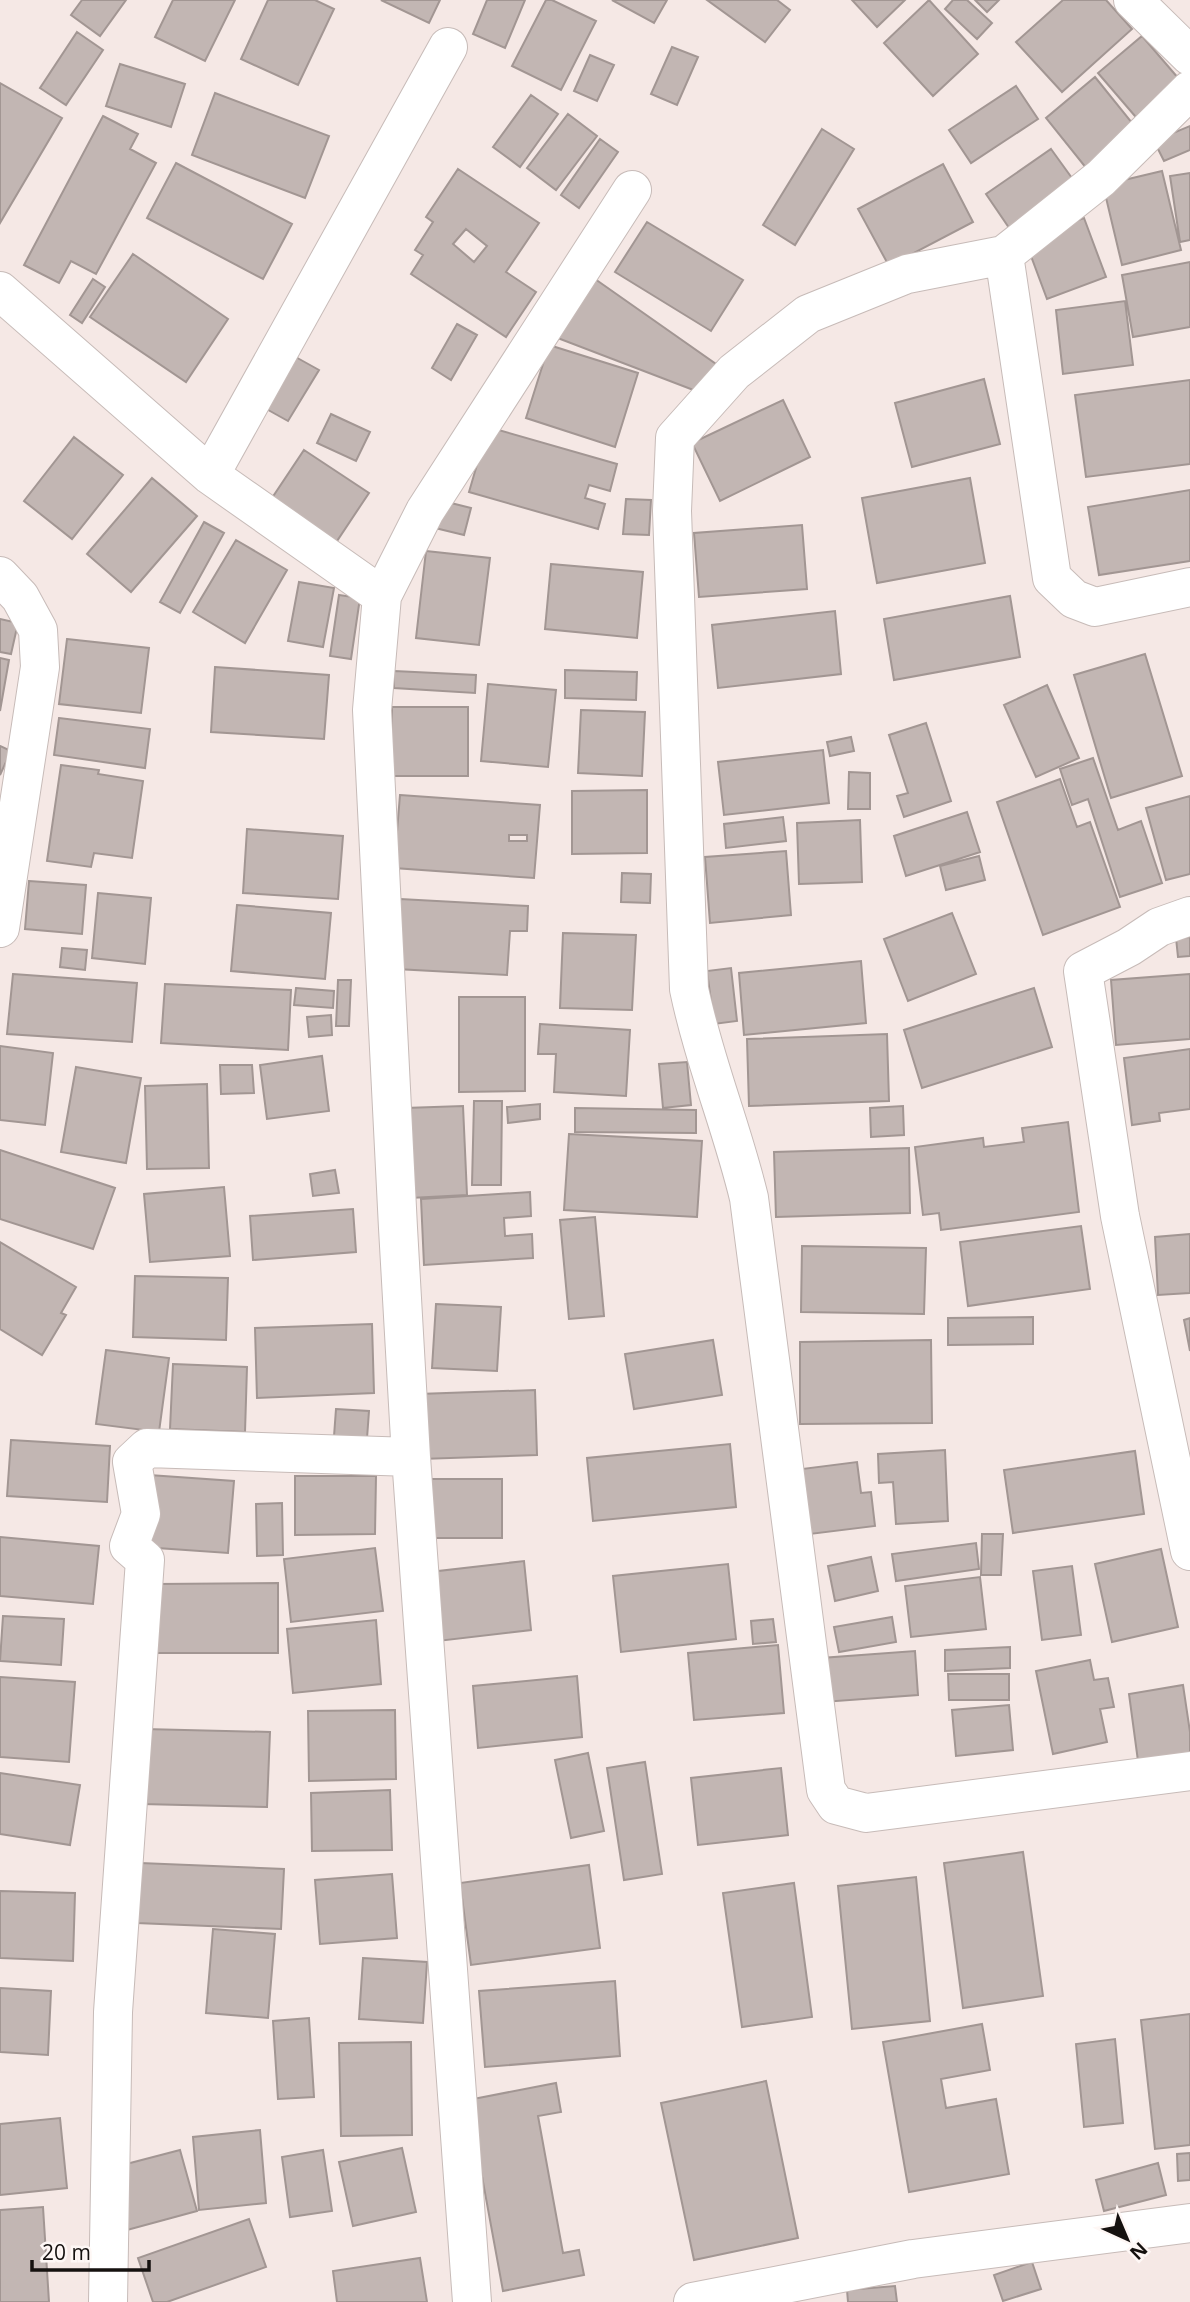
<svg xmlns="http://www.w3.org/2000/svg" width="1190" height="2302" font-family="'Open Sans',sans-serif">
	<style>
		.building { fill: #c2b6b3; stroke: #a29693; stroke-width: 2; fill-rule: evenodd }
		.lines { fill: none; stroke-linecap: round; stroke-linejoin: round }
		.minor-casing { stroke: #c7bbb8; stroke-width: 40 }
		.minor { stroke: #fff; stroke-width: 38 }
	</style>
	<rect width="100%" height="100%" fill="#f5e8e5"/>
	<path class="building" d="M82 0H126L100 36 71 15Z
		M173 0H235L205 61 155 37Z
		M268 0H315L334 9 298 85 241 59Z
		M381 0H440L429 23Z
		M487 0H525L505 48 473 34Z
		M546 0H552L596 21 561 90 512 66Z
		M612 0H667L654 23Z
		M707 0H777L790 10 765 42Z
		M852 0H905L877 27Z
		M929 0 978 54 933 96 884 43Z
		M953 0H967L992 23 977 39 945 9Z
		M975 0H999L987 12Z
		M1063 0H1106L1132 29 1062 92 1016 42Z
		M77 32 103 50 66 105 40 88Z
		M1142 36 1185 86 1141 123 1098 73Z
		M672 47 698 57 677 105 651 94Z
		M590 55 614 65 597 101 574 91Z
		M120 64 185 84 171 127 106 106Z
		M1095 77 1137 129 1087 169 1046 118Z
		M0 83 62 118 0 223Z
		M1016 86 1038 119 971 163 949 130Z
		M215 93 329 136 305 198 192 155Z
		M531 95 558 114 520 167 493 147Z
		M568 114 597 136 556 190 527 168Z
		M103 116 138 134 130 149 156 163 96 274 71 261 59 283 24 265Z
		M1190 126V150L1164 161 1154 141Z
		M822 129 854 149 795 245 763 225Z
		M600 139 618 152 579 208 561 195Z
		M1051 149 1082 192 1016 238 986 194Z
		M176 163 292 224 263 279 147 218Z
		M943 164 973 222 889 266 858 209Z
		M458 169 539 223 506 272 536 292 506 337 411 274 423 255 415 250 433 222 426 217ZM466 229 487 246 474 262 453 244Z
		M1162 171 1181 250 1122 265 1103 185Z
		M1190 173V240L1180 242 1170 176Z
		M1084 218 1106 277 1047 299 1025 240Z
		M647 222 743 280 711 331 615 272Z
		M133 254 228 319 186 382 90 317Z
		M1190 262V327L1133 337 1122 275Z
		M93 279 105 287 82 323 70 315Z
		M595 279 716 364 696 391 555 337Z
		M1125 301 1133 365 1063 374 1056 310Z
		M457 324 477 335 451 380 432 368Z
		M549 345 638 373 615 447 526 418Z
		M292 355 319 370 288 421 261 406Z
		M984 379 1000 444 912 467 895 403Z
		M1190 380V464L1086 477 1075 395Z
		M783 400 810 457 720 501 692 443Z
		M331 414 370 432 356 461 317 443Z
		M488 427 617 464 610 491 589 485 585 498 605 504 598 529 469 492Z
		M74 437 123 475 72 539 24 501Z
		M304 450 369 493 333 547 268 504Z
		M152 478 197 516 131 592 87 554Z
		M970 478 985 563 877 583 862 498Z
		M1190 490V561L1099 575 1088 507Z
		M626 499 651 500 649 535 623 534Z
		M443 501 471 508 464 535 435 528Z
		M204 522 224 533 180 613 160 602Z
		M802 525 807 589 699 597 694 533Z
		M236 540 287 570 245 643 193 612Z
		M426 551 490 558 479 645 416 638Z
		M551 564 643 572 637 638 545 629Z
		M299 582 334 588 323 647 288 641Z
		M339 595 360 598 351 659 330 656Z
		M1010 596 1020 657 894 680 884 619Z
		M835 611 841 674 718 688 712 625Z
		M0 619 18 623 11 654 0 652Z
		M67 639 149 648 141 713 59 704Z
		M1145 654 1182 776 1111 798 1074 675Z
		M0 658 9 660 0 711Z
		M215 667 329 675 324 739 211 732Z
		M565 670 637 672 636 700 565 698Z
		M394 671 476 675 475 693 394 688Z
		M488 684 556 690 548 767 481 761Z
		M1047 685 1079 758 1036 777 1004 705Z
		M392 707H468V776H392Z
		M581 710 645 712 642 776 578 773Z
		M59 718 150 729 145 768 54 755Z
		M926 723 951 801 904 817 897 796 908 793 889 735Z
		M851 737 854 751 830 756 827 742Z
		M0 746 11 751 0 775Z
		M823 750 829 803 724 815 718 762Z
		M1093 758 1118 830 1141 821 1162 883 1120 897 1088 799 1072 805 1060 769Z
		M61 765 99 770 98 774 143 781 132 858 94 853 91 867 47 861Z
		M849 772 870 773V809H848Z
		M1060 779 1077 827 1090 822 1120 907 1043 935 997 802Z
		M647 790V853L572 854V791Z
		M400 795 540 805 534 878 394 868ZM509 835H527V841H509Z
		M1190 796V874L1166 880 1146 808Z
		M967 812 980 852 906 876 894 836Z
		M783 817 786 841 726 848 724 824Z
		M860 820 862 882 799 884 797 823Z
		M247 829 343 836 338 899 243 893Z
		M786 851 791 915 710 923 705 857Z
		M979 856 985 880 946 890 940 866Z
		M622 873 651 874 650 903 621 902Z
		M29 881 86 885 82 934 25 929Z
		M98 893 151 898 145 964 92 958Z
		M400 899 528 906 527 931H510L507 975 396 969Z
		M237 905 331 913 325 979 231 971Z
		M952 913 976 974 908 1001 884 939Z
		M563 933 636 935 632 1010 560 1008Z
		M1190 937V956L1178 957 1176 938Z
		M62 948 87 950 85 970 60 967Z
		M861 961 866 1023 744 1035 739 973Z
		M731 968 737 1021 714 1024 707 971Z
		M13 974 137 983 132 1042 7 1034Z
		M1190 974V1039L1116 1045 1111 980Z
		M338 980H351L349 1026H336Z
		M165 984 291 990 288 1050 161 1043Z
		M296 988 334 991 333 1008 294 1005Z
		M1034 988 1052 1047 922 1088 904 1030Z
		M459 997H525V1091L459 1092Z
		M331 1015 332 1035 309 1037 307 1017Z
		M540 1024 630 1030 626 1096 554 1092 556 1054H538Z
		M887 1034 889 1101 749 1106 747 1039Z
		M0 1046 53 1053 45 1125 0 1120Z
		M1190 1049V1109L1159 1113 1160 1121 1132 1125 1124 1058Z
		M322 1056 329 1111 267 1119 260 1065Z
		M687 1062 691 1105 663 1108 659 1064Z
		M220 1065H252L254 1093 221 1094Z
		M76 1067 141 1078 126 1163 61 1152Z
		M207 1084 209 1168 147 1169 145 1086Z
		M474 1101H502L501 1185H472Z
		M540 1104V1119L508 1123 507 1107Z
		M463 1106 467 1195 410 1198 405 1108Z
		M903 1106 904 1135 871 1137 870 1108Z
		M575 1108 696 1110V1133L575 1132Z
		M1068 1122 1079 1212 941 1230 939 1213 923 1215 915 1147 983 1138 984 1147 1024 1142 1022 1128Z
		M569 1134 702 1141 697 1217 564 1210Z
		M909 1148 910 1213 776 1217 774 1152Z
		M0 1150 115 1188 93 1249 0 1219Z
		M335 1170 339 1193 313 1196 310 1174Z
		M224 1187 230 1256 150 1262 144 1194Z
		M530 1192 531 1216 504 1218 505 1236 532 1234 533 1258 424 1265 421 1199Z
		M353 1209 356 1252 253 1260 250 1216Z
		M595 1217 604 1316 569 1319 560 1220Z
		M1081 1226 1090 1289 968 1306 960 1242Z
		M1190 1234V1293L1158 1295 1155 1237Z
		M0 1242 76 1287 61 1313 66 1315 42 1355 0 1329Z
		M802 1246 926 1248 924 1314 801 1312Z
		M135 1276 228 1278 226 1340 133 1337Z
		M436 1304 501 1307 497 1371 432 1368Z
		M1033 1317V1344L948 1345V1318Z
		M1190 1318V1351L1184 1320Z
		M372 1324 374 1393 257 1398 255 1328Z
		M713 1340 722 1395 634 1409 625 1354Z
		M931 1340 932 1423 800 1424V1342Z
		M106 1350 169 1358 159 1432 96 1424Z
		M173 1364 247 1367 245 1432 170 1429Z
		M535 1390 537 1455 421 1459 419 1394Z
		M336 1409 369 1411 366 1452 333 1450Z
		M11 1440 110 1446 107 1502 7 1496Z
		M730 1444 736 1507 593 1521 587 1458Z
		M945 1450 948 1521 896 1524 893 1482 879 1483 878 1454Z
		M1135 1451 1144 1514 1013 1533 1004 1470Z
		M857 1462 861 1493 871 1492 875 1526 802 1535 794 1470Z
		M149 1475 234 1481 228 1553 143 1547Z
		M295 1476H376L375 1534 295 1535Z
		M418 1479H502V1538H418Z
		M282 1503 283 1555 257 1556 256 1504Z
		M982 1534H1003L1001 1575H981Z
		M0 1537 99 1546 93 1604 0 1596Z
		M976 1543 979 1569 896 1581 892 1554Z
		M375 1548 383 1611 291 1622 284 1559Z
		M1161 1549 1178 1627 1112 1642 1095 1564Z
		M871 1557 878 1591 835 1601 828 1566Z
		M524 1561 531 1630 438 1641 430 1572Z
		M728 1564 736 1639 621 1652 613 1576Z
		M1072 1566 1081 1635 1042 1640 1033 1571Z
		M980 1577 986 1629 911 1637 905 1586Z
		M278 1583V1653H156L157 1584Z
		M3 1616 64 1619 61 1665 0 1661Z
		M892 1617 896 1642 839 1652 834 1627Z
		M773 1619 776 1642 753 1644 751 1621Z
		M376 1620 381 1684 293 1693 287 1629Z
		M778 1645 784 1713 694 1720 688 1653Z
		M1010 1647V1668L945 1671V1650Z
		M915 1651 918 1695 823 1702 821 1658Z
		M1090 1660 1094 1680 1108 1678 1114 1707 1100 1709 1107 1742 1053 1754 1036 1671Z
		M948 1674H1009V1700H949Z
		M577 1676 582 1737 478 1748 473 1686Z
		M0 1677 75 1682 69 1762 0 1757Z
		M1183 1685 1190 1732V1753L1138 1761 1129 1694Z
		M1009 1705 1013 1750 956 1756 952 1710Z
		M395 1710 396 1779 309 1781 308 1711Z
		M144 1729 270 1732 267 1807 142 1804Z
		M588 1753 604 1831 571 1838 555 1760Z
		M645 1762 662 1874 624 1880 607 1768Z
		M781 1768 788 1835 698 1845 691 1778Z
		M0 1773 80 1785 70 1845 0 1834Z
		M390 1790 392 1850 312 1851 311 1793Z
		M1023 1852 1043 1996 963 2008 944 1863Z
		M140 1863 284 1869 281 1929 137 1923Z
		M589 1865 600 1948 471 1965 460 1883Z
		M392 1874 397 1938 320 1944 315 1880Z
		M916 1877 930 2021 852 2029 838 1886Z
		M794 1883 812 2017 742 2027 723 1893Z
		M0 1891 75 1893 73 1961 0 1958Z
		M213 1929 275 1934 268 2018 206 2013Z
		M363 1958 427 1962 423 2023 359 2019Z
		M615 1981 620 2056 485 2067 479 1991Z
		M0 1988 51 1991 48 2055 0 2052Z
		M1190 2014V2145L1155 2149 1141 2020Z
		M309 2018 314 2097 278 2099 273 2021Z
		M982 2024 990 2070 941 2079 946 2108 996 2099 1009 2174 909 2192 883 2042Z
		M1115 2039 1123 2123 1084 2127 1076 2044Z
		M411 2042 412 2135 341 2136 339 2043Z
		M766 2081 798 2238 694 2260 661 2103Z
		M556 2083 561 2112 538 2116 563 2253 579 2250 584 2275 503 2291 468 2100Z
		M60 2118 67 2188 0 2195V2124Z
		M260 2130 266 2203 199 2210 193 2137Z
		M402 2148 416 2212 353 2226 339 2162Z
		M180 2150 197 2211 127 2230 111 2168Z
		M323 2150 332 2211 290 2217 282 2157Z
		M1190 2153V2180L1178 2181 1177 2154Z
		M1158 2163 1166 2195 1104 2211 1096 2180Z
		M43 2207 49 2302H0V2210Z
		M249 2219 266 2267 167 2302H153L138 2258Z
		M420 2258 427 2302H337L333 2271Z
		M1032 2262 1041 2289 1003 2301 994 2275Z
		M895 2286 897 2302H848L847 2290Z"/>
	<g class="lines">
		<g class="minor-casing">
			<path id="minor" d="M1133 0 1190 56
				M1190 90 1101 178 1004 255 907 274 808 314 734 372 675 438 672 511 689 989C704 1061 732 1127 749 1198L826 1790 836 1805 866 1813 1190 1771
				M1004 255 1052 578 1074 599 1095 607 1190 587
				M0 291 210 475 382 596
				M210 475 448 47
				M0 576 20 597 38 630 40 667 0 928
				M1190 916 1159 927 1129 947 1083 971 1120 1216 1190 1551
				M108 2302 113 2012 145 1560 129 1546 141 1514 132 1462 147 1448 411 1457
				M472 2302 411 1457 398 1228 372 710 382 596 425 511 632 190
				M693 2302 913 2259 1190 2223"/>
		</g>
		<use href="#minor" class="minor"/>
	</g>
	<g transform="translate(1127 2239) rotate(136)" stroke="#fef7f5" stroke-width="5" paint-order="stroke">
	<path d="M0-5L12 26L0 18L-12 26Z" fill="#15110f"/>
	<text y="-10" font-size="19" font-weight="bold" text-anchor="middle" fill="#15110f">N</text>
	</g>
	<path d="M32 2260v10h117v-10" fill="none" stroke="#15110f" stroke-width="3.5"/>
	<text x="42" y="2260" font-size="21" fill="#15110f" stroke="#fef7f5" stroke-width="5" paint-order="stroke">20 m</text>
</svg>
